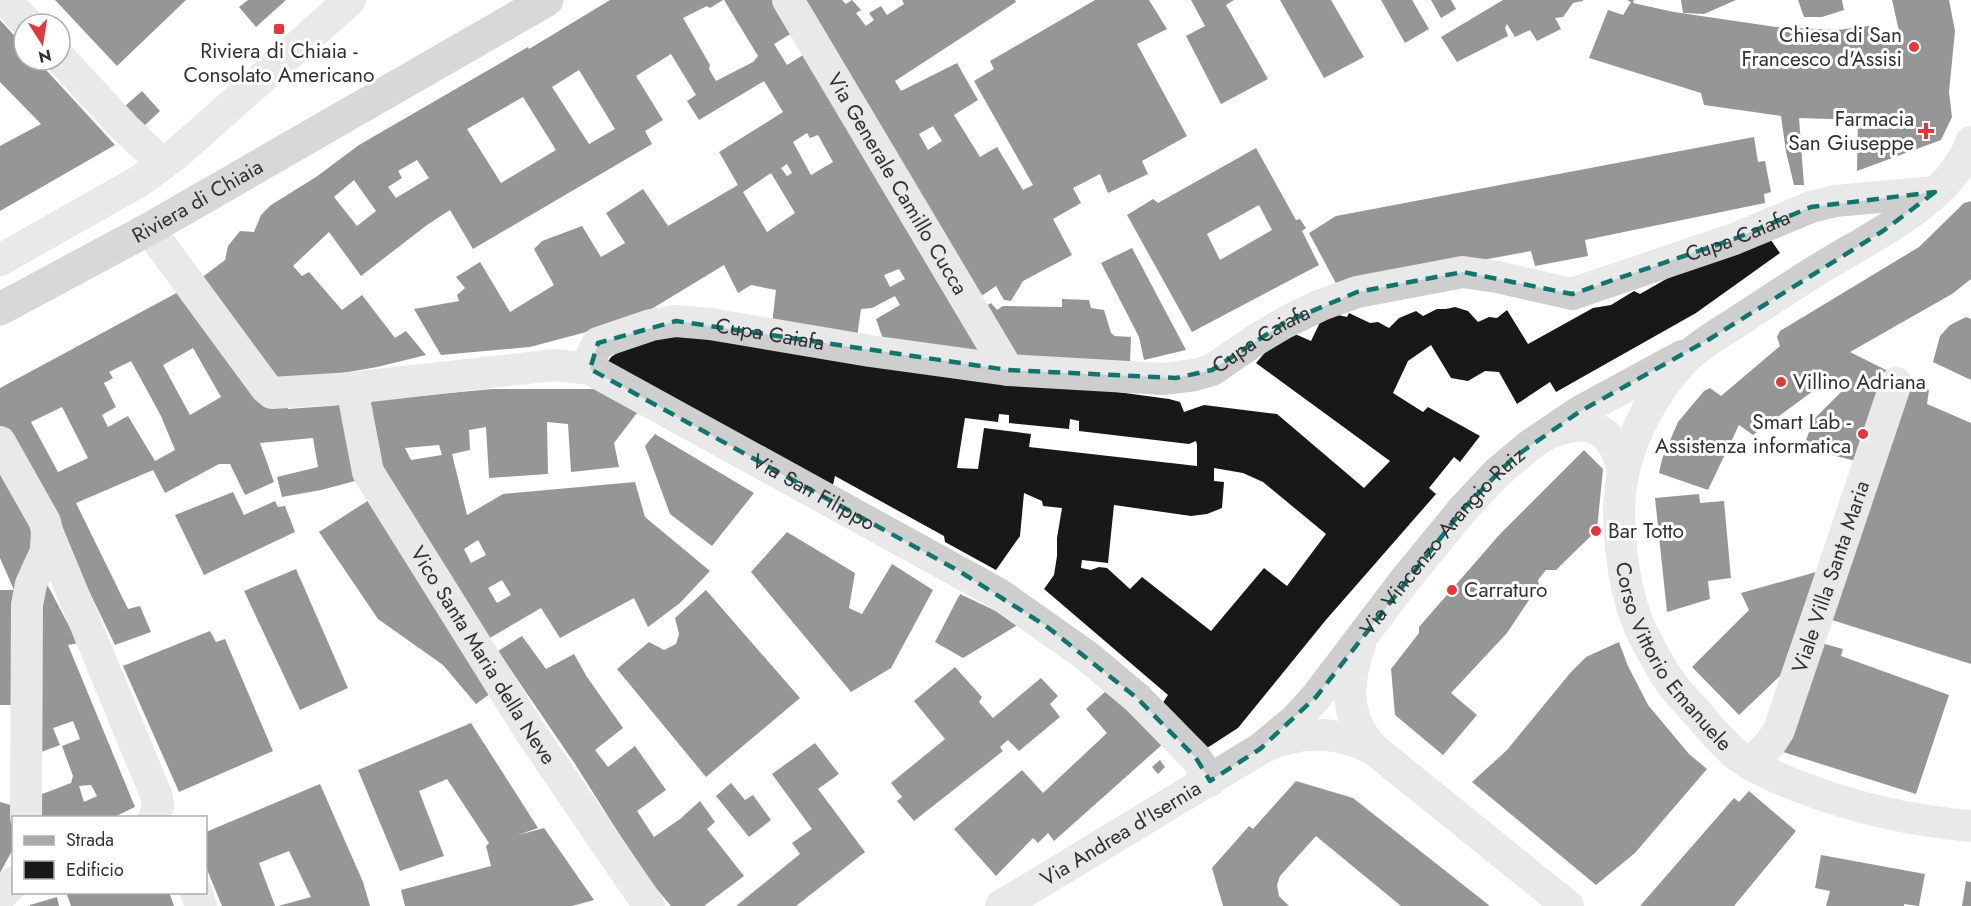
<svg xmlns="http://www.w3.org/2000/svg" width="1971" height="906" font-family="Jost,sans-serif">
	<style>
		.building { fill: #181818; fill-rule: evenodd }
		.lines { fill: none; stroke-linecap: round; stroke-linejoin: round }
		.minor { stroke: #cecece; stroke-width: 32 }
		.major { stroke: #a9a9a9; stroke-width: 33 }
		.marked { fill: none; stroke: #0f766e; stroke-width: 4.5; stroke-dasharray: 12 8; stroke-linejoin: round }
		.poi-dot { fill: #e4373a; stroke: #fff; stroke-width: 2 }
		.labels { text-anchor: middle; stroke-width: 6; stroke-linejoin: round; paint-order: stroke }
		.poi-label { font-size: 21px; fill: #313131; stroke: #fff; text-anchor: end }
		.street-label { font-size: 21px; fill: #313131; stroke: #fff }
	</style>
	<rect width="100%" height="100%" fill="#fff"/>
	<path class="building" d="M55 0H186L117 66Z
		M248 0H286L256 27 239 7Z
		M610 0H723L710 8 707 6 683 18 710 65 709 69 716 81 753 62 758 56 724 0H780L797 30 774 44 787 65 808 52 989 358 885 345 876 319 900 305 895 296 872 308 861 309 857 338 772 324 776 290 751 285 738 293 724 265 635 319 530 347 441 355 414 309 459 301 457 295 465 288 456 277 480 262 510 312 554 285 534 249 542 241 582 226 601 257 625 243 606 213 643 189 668 226 738 185 719 152 783 112 764 81 699 120 687 101 696 95 671 54 636 76 663 120 645 131 652 144 473 249 450 210 427 225 361 276 329 232 293 266 302 276 309 272 342 310 362 295 395 338 406 331 426 355 377 367 280 384 196 282 225 260 228 246 240 231 254 232 261 215 271 205 316 177 359 145 528 47 529 49ZM579 70 615 129 589 144 552 87ZM523 97 556 150 501 183 467 129ZM807 133 810 138 818 135 833 162 811 175 793 142ZM417 160 429 178 396 198 388 187 402 178 398 171ZM787 164 792 173 787 176 781 168ZM771 173 795 213 767 232 743 192ZM354 180 376 211 357 226 334 197ZM899 269 905 279 890 287 884 275Z
		M797 0H842L846 4 852 0 861 10 856 13 866 26 874 20 869 13 881 6 887 15 904 4 902 0H1015L1016 2 895 81 901 91 957 63 978 100 954 115 980 157 997 147 1023 190 1033 185 974 81 994 69 990 61 1095 0H1149L1167 29 1137 44 1187 136 1142 161 1148 174 1108 193 1100 174 1073 188 1081 203 1053 219 1072 255 1023 281 1011 301 1004 300 996 286 977 299ZM933 126 942 141 928 150 919 134Z
		M1191 0H1234L1226 5 1268 79 1221 104 1186 36 1205 26Z
		M1280 0H1331L1364 57 1324 78Z
		M1381 0H1412L1429 29 1405 43Z
		M1431 0H1451L1456 9 1441 18Z
		M1503 0H1583V1L1573 3 1563 17 1555 18 1561 29 1537 41 1530 30 1515 37 1507 24 1505 28 1508 36 1457 62 1441 37Z
		M1627 0H1634L1633 3 1674 12 1776 27 1838 30 1876 25 1875 32 1899 31 1892 0H1949L1955 31 1949 92 1952 117 1941 140 1857 171 1858 120 1799 118 1804 185H1794L1786 152 1781 116 1704 105 1701 93 1589 58 1608 10 1623 15 1631 2Z
		M1681 0H1736L1704 14 1683 13Z
		M1798 0H1842L1844 10 1822 17H1804Z
		M0 20 24 46V60H37L115 145 0 211V146L41 124 0 82Z
		M142 91 160 111 142 128 124 107Z
		M1754 137 1758 162 1765 161 1771 192 1764 194 1765 203 1585 240 1588 256 1535 266 1531 251 1338 287 1309 233 1336 216Z
		M1256 148 1296 220 1300 219 1306 228 1302 231 1319 265 1192 332 1127 215 1153 199 1158 203ZM1259 205 1272 230 1220 260 1207 234Z
		M1971 201V279L1952 294 1850 352 1888 371 1856 461 1803 448 1814 419 1847 386 1832 377 1753 435 1739 425 1708 490 1659 473 1662 459 1678 422 1704 391 1710 388 1721 396 1780 346 1777 337 1780 331 1919 247 1964 203Z
		M1766 233 1780 253 1696 313 1556 392 1550 382 1517 404 1499 372 1485 371 1468 381 1451 378 1431 345 1408 361 1393 393 1423 412 1428 407 1480 436 1460 462 1454 457 1429 488 1436 494 1325 621 1238 728 1207 748 1160 707 1168 695 1044 589 1054 575 1057 556V538L1062 508 1043 506 1042 501 1024 493 1020 536 996 570 945 542 944 536 835 476 832 489 607 363 611 357 631 344 672 332 1169 399 1180 402 1184 412 1204 405 1277 414 1364 488 1390 461 1256 363 1275 341 1288 331 1311 341 1325 312 1347 317 1349 313 1370 323 1378 322 1389 328 1399 318 1416 311 1423 316 1437 309H1446L1455 307 1468 311 1478 322 1489 317 1497 318 1507 310 1528 344 1593 308 1611 305 1634 291 1640 294 1696 262ZM999 414 1009 415V423L1069 429 1070 419 1079 421V431L1189 444 1196 441 1197 445V466L1029 447 1031 434 984 428 978 469 957 468 965 418 998 422ZM1214 468 1243 473 1263 482 1326 534 1287 586 1264 568 1211 631 1142 577 1130 589 1107 568 1099 567 1091 570 1081 568 1082 560 1108 563 1114 505 1191 516 1207 514 1222 508 1224 482 1214 481Z
		M1132 248 1186 350 1144 360 1139 337 1101 263Z
		M182 290 288 400V409L342 405 355 481 321 490 282 497 277 477 318 467 313 438 260 443 274 482 245 495 230 464H219L165 493 153 470 76 503 128 609 140 606 151 632 115 645 62 535 0 428V388ZM193 348 221 397 190 415 163 365ZM131 361 161 416 175 450 155 461 128 416 108 427 102 415 116 407 104 383 113 378 109 372ZM62 407 88 458 58 472 31 422Z
		M1062 299 1089 300 1091 308 1104 310 1111 333 1115 336 1131 337 1130 364 1011 361 984 307 991 303 997 310 1003 306 1062 307Z
		M1966 317 1971 319V380L1933 362 1940 336 1950 325Z
		M1912 381 1929 390 1927 404 1971 423V664L1829 619Z
		M492 389H607L640 409 614 443 619 467 571 472 568 424 547 422 548 474 489 478 486 427 469 430 470 450 452 454 467 515 503 494 635 482 645 517 710 571 680 603 648 627 634 598 560 638 541 608 488 639 376 464 366 401ZM439 445 442 455 411 460 405 448ZM478 540 486 555 471 563 464 549ZM502 580 511 595 497 603 488 588Z
		M655 434 754 493 712 546 670 514 645 446Z
		M1584 450 1603 469 1597 530 1556 570H1546L1538 580 1539 585 1507 633 1451 693 1477 715 1443 755 1395 715 1391 669 1419 633V627L1500 534Z
		M0 453 32 523 19 705H0V590H14L0 558Z
		M233 492 244 515 275 501 278 507 285 506 295 532 204 575 175 515Z
		M1699 494 1700 503 1724 501 1731 578 1708 581 1710 599 1667 612 1655 498Z
		M369 500 494 691 476 704 443 665 378 619 319 532Z
		M787 532 855 573 849 608 862 614 892 564 933 590 891 668 851 692 751 572Z
		M296 569 348 688 300 710 244 591Z
		M1816 572 1780 676 1739 715 1692 667 1749 610 1741 593Z
		M47 584 78 643 68 645 135 807 112 818H37V796L71 783 73 776 62 746 80 739 73 721 53 728 60 745 36 754 35 616ZM91 785 97 796 84 802 79 786Z
		M706 590 800 698 706 777 617 669 649 642 664 650 676 644 679 634 675 618Z
		M960 594 1021 623 963 658 935 642Z
		M210 631 216 642 225 639 273 751 179 792 123 666Z
		M522 636 546 669 574 654 587 677 623 728 595 750 608 767 635 746 666 790 637 811 654 837 680 819 700 801 715 822 707 829 744 876 704 906H671L645 875 575 764 498 651Z
		M1619 642 1628 666 1648 705 1689 754 1707 769 1635 853 1596 885 1472 782 1507 750 1571 672 1586 657Z
		M1818 642 1843 649 1841 656 1949 695 1916 794 1783 752Z
		M955 667 982 697 979 702 993 718 1041 678 1058 696 1050 704 1060 717 1019 751 1008 740 1000 747 1003 751 914 821 897 801 902 797 891 783 945 739 914 701Z
		M1106 691 1164 743 1054 841 1048 833 1038 843 1033 838 996 876 954 829 1022 770 1043 793 1107 733 1086 709Z
		M471 723 538 828 518 835 544 828 594 900 572 906H405L401 890 491 866 486 846 489 843 447 779 419 791 444 856 400 871 358 770Z
		M815 743 839 774 818 789 865 852 796 906H736L800 854 792 843 812 829 772 774Z
		M1160 760 1165 767 1158 774 1152 767Z
		M1296 781 1353 798 1490 906H1401L1316 836 1280 876 1277 885 1279 896 1289 906H1223L1212 868 1249 826 1253 829Z
		M731 783 745 800 753 795 771 820 749 837 716 796Z
		M320 784 363 882 370 906H278L311 897 289 851 259 863 275 906H222L206 867V832Z
		M1749 791 1796 831 1734 906H1640L1734 798 1739 802Z
		M0 802 18 807 14 818V847L0 873Z
		M1821 855 1925 874 1919 906 1904 904V906H1826L1830 891 1815 888Z
		M1966 881 1971 882V906H1962Z
		M66 892H169L174 906H71Z
		M57 897 59 906H30V905Z"/>
	<g class="lines">
		<g class="minor">
			<path d="M5 0 28 24"/>
			<path id="s1" d="M788 0 1008 370"/>
			<path d="M60 58 125 128 163 164"/>
			<path id="s2" d="M1971 142C1952 197 1880 233 1832 261 1802 279 1772 299 1743 318 1724 331 1702 342 1686 358 1656 389 1632 432 1623 474 1614 516 1622 581 1637 621 1643 636 1651 650 1659 664 1669 683 1683 698 1698 714 1709 727 1721 741 1734 753 1751 767 1775 777 1795 785 1851 807 1911 821 1971 826"/>
			<path id="s3" d="M149 229 266 388 272 393 352 388 554 365 590 369 999 594 1087 656 1137 698 1196 758 1210 781"/>
			<path d="M0 260 138 182 175 155 350 0"/>
			<path id="s4" d="M590 369 592 355 598 343 651 325 676 321 710 324 870 351 1008 370 1163 379 1195 375 1212 370 1254 341 1284 323 1321 305 1357 292 1463 272 1497 277 1572 294 1734 239 1811 207 1835 201 1935 192"/>
			<path id="s5" d="M352 388 368 472 531 733 649 906"/>
			<path d="M1555 431C1595 416 1617 434 1623 475"/>
			<path d="M0 442 45 522 47 531 46 551 31 584 27 605 26 818"/>
			<path d="M47 531 157 797 158 806 154 818"/>
			<path d="M1360 644C1346 684 1344 720 1376 751L1568 906"/>
			<path d="M1269 745C1304 729 1343 732 1376 751"/>
			<path id="s6" d="M1750 763 1770 744 1779 730 1896 383"/>
			<path d="M196 892 201 906"/>
			<path d="M0 896 14 882"/>
			<path id="s7" d="M1001 906 1260 749 1295 720 1316 697 1405 580 1464 508 1498 472 1529 446 1579 412 1682 356"/>
		</g>
		<path class="major" id="s8" d="M0 309 149 229 547 0"/>
	</g>
	<path d="M0 0H1971V906H0ZM1935 192 1883 231 1708 340 1579 412 1513 458 1464 508 1316 697 1260 749 1210 781 1196 758 1137 698 1046 626 959 571 590 369 598 343 676 321 1008 370 1176 378 1212 370 1284 323 1357 292 1463 272 1572 294 1734 239 1811 207Z" fill="#fff" fill-opacity=".55" fill-rule="evenodd"/>
	<path class="marked" d="M1935 192 1883 231 1708 340 1579 412 1513 458 1464 508 1316 697 1260 749 1210 781 1196 758 1137 698 1046 626 959 571 590 369 598 343 676 321 1008 370 1176 378 1212 370 1284 323 1357 292 1463 272 1572 294 1734 239 1811 207Z"/>
	<g class="poi-dot">
		<rect x="273" y="23" width="12" height="12" rx="3"/>
		<circle cx="1914" cy="47" r="6"/>
		<path d="M1923 122h6v6h6v6h-6v6h-6v-6h-6v-6h6z"/>
		<circle cx="1781" cy="382" r="6"/>
		<circle cx="1863" cy="434" r="6"/>
		<circle cx="1596" cy="531" r="6"/>
		<circle cx="1452" cy="590" r="6"/>
	</g>
	<g class="labels">
		<g class="poi-label">
			<text x="1902" y="42">Chiesa di San<tspan x="1902" dy="24">Francesco d'Assisi</tspan></text>
			<text x="279" y="58" text-anchor="middle">Riviera di Chiaia -<tspan x="279" dy="24">Consolato Americano</tspan></text>
			<text x="1914" y="126">Farmacia<tspan x="1914" dy="24">San Giuseppe</tspan></text>
			<text x="1793" y="389" text-anchor="start">Villino Adriana</text>
			<text x="1851" y="429">Smart Lab -<tspan x="1851" dy="24">Assistenza informatica</tspan></text>
			<text x="1608" y="538" text-anchor="start">Bar Totto</text>
			<text x="1464" y="597" text-anchor="start">Carraturo</text>
		</g>
		<g class="street-label">
			<text dy="7" stroke="none"><textPath href="#s1" startOffset="214">Via Generale Camillo Cucca</textPath></text>
			<text dy="7" stroke="none"><textPath href="#s8" startOffset="225">Riviera di Chiaia</textPath></text>
			<text dy="7" stroke="none"><textPath href="#s4" startOffset="1210">Cupa Caiafa</textPath></text>
			<text dy="7" stroke="none"><textPath href="#s4" startOffset="204">Cupa Caiafa</textPath></text>
			<text dy="7" stroke="none"><textPath href="#s4" startOffset="708">Cupa Caiafa</textPath></text>
			<text dy="7" stroke="none"><textPath href="#s3" startOffset="780">Via San Filippo</textPath></text>
			<text dy="7" stroke="none"><textPath href="#s7" startOffset="580">Via Vincenzo Arangio Ruiz</textPath></text>
			<text dy="7" stroke="none"><textPath href="#s6" startOffset="206">Viale Villa Santa Maria</textPath></text>
			<text dy="7" stroke="none"><textPath href="#s2" startOffset="693">Corso Vittorio Emanuele</textPath></text>
			<text dy="7" stroke="none"><textPath href="#s5" startOffset="302">Vico Santa Maria della Neve</textPath></text>
			<text dy="7" stroke="none"><textPath href="#s7" startOffset="140">Via Andrea d'Isernia</textPath></text>
		</g>
	</g>
	<rect x="12" y="816" width="195" height="78" fill="#ffffff" stroke="#adadad" stroke-width="1.5"/>
	<rect x="24" y="836" width="30" height="9" fill="#a9a9a9" stroke="#adadad" stroke-width="1.5"/>
	<text x="66" y="846" font-size="18" fill="#313131">Strada</text>
	<rect x="24" y="861" width="30" height="18" fill="#181818" stroke="#adadad" stroke-width="1.5"/>
	<text x="66" y="876" font-size="18" fill="#313131">Edificio</text>
	<g transform="translate(42 42) rotate(168)"><circle r="28" fill="#ffffff" stroke="#adadad" stroke-width="1.5"/>
	<path d="M0-4.5L10 22L0 15L-10 22Z" fill="#e4373a"/>
	<text y="-9" font-size="16" font-weight="bold" text-anchor="middle" fill="#313131">N</text>
	</g>
</svg>
